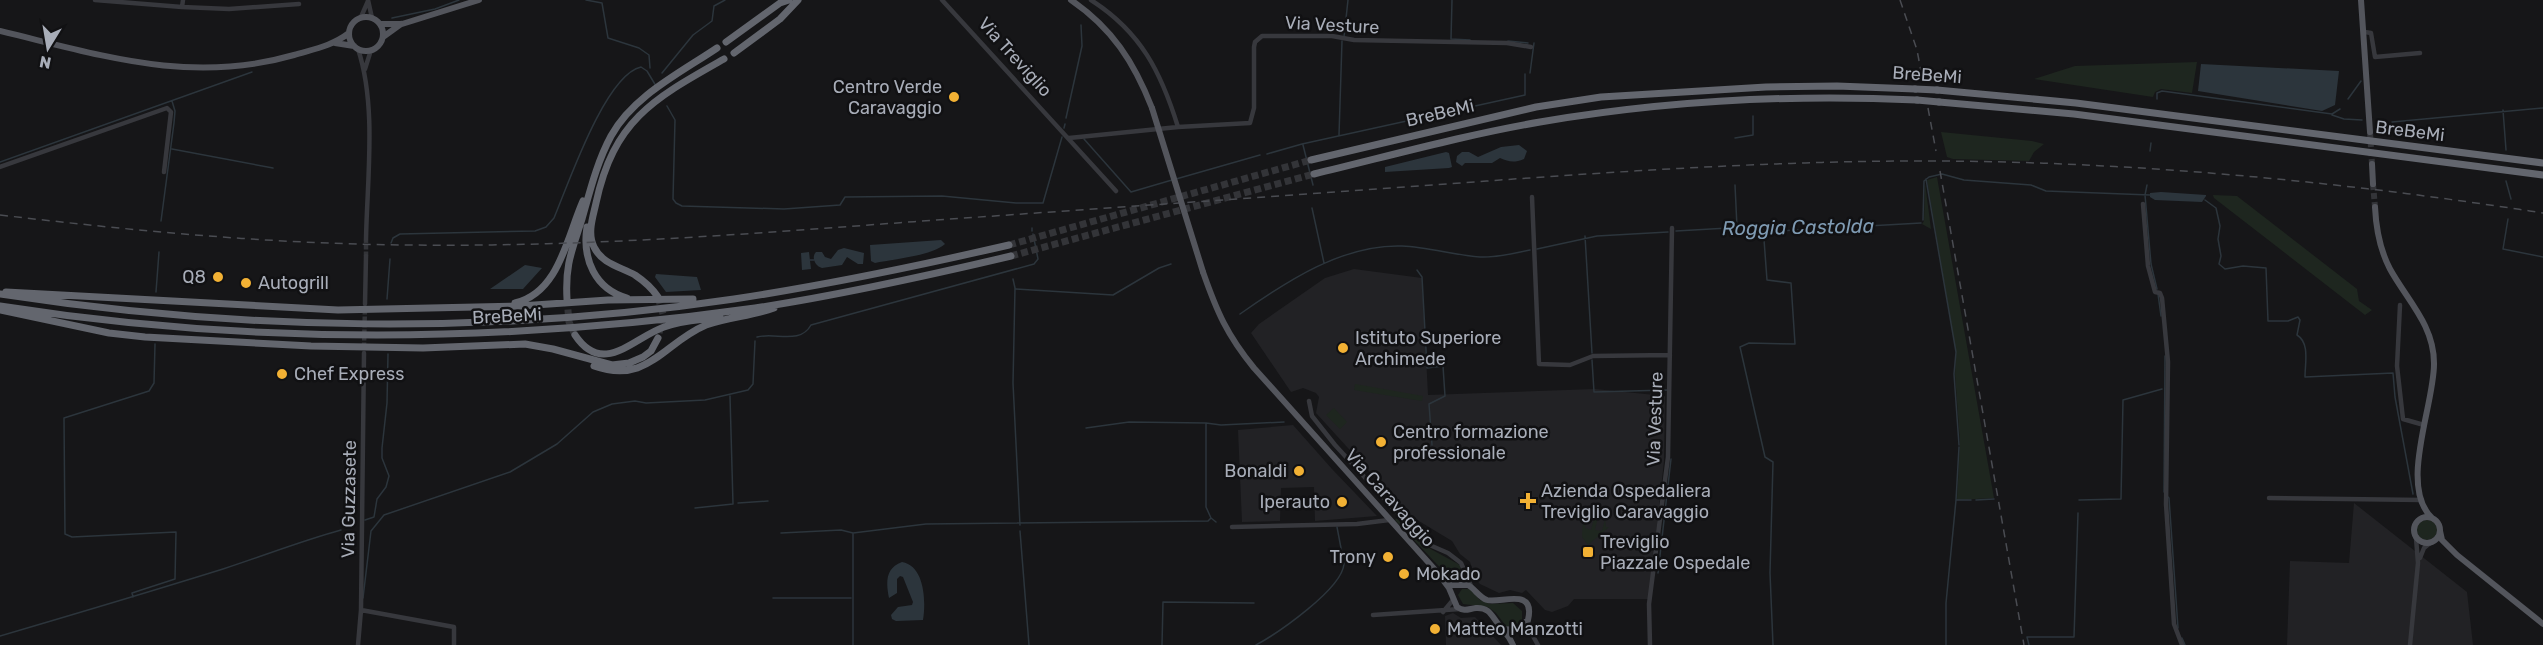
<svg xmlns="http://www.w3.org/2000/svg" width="2543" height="645" font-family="Rubik,sans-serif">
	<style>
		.built { fill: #222225 }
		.green { fill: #1e261f }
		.water { fill: #2c353c }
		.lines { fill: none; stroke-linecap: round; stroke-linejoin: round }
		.stream { stroke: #2c353c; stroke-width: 1.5 }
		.minor-tunnel { stroke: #333438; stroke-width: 4.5; stroke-dasharray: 4.5 2; stroke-linecap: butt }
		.major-tunnel { stroke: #333438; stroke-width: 6; stroke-dasharray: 6 3; stroke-linecap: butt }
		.highway-tunnel { stroke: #333438; stroke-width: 7; stroke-dasharray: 7 3.5; stroke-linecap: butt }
		.minor { stroke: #37383d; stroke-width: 4.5 }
		.major { stroke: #53555c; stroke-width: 6 }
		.highway { stroke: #63666e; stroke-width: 7 }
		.rail { stroke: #4a4c52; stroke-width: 1.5; stroke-dasharray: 8 6; stroke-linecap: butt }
		.major-bridge { stroke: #53555c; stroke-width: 6 }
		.highway-bridge { stroke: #63666e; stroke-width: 7 }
		.poi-dot { fill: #f2b134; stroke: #111113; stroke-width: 2 }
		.labels { text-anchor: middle; stroke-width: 5; stroke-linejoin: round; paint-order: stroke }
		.street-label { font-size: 18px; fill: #a8adb8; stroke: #111113 }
		.poi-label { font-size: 18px; fill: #a8adb8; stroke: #111113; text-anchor: start }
		.water-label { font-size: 20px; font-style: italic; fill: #7f9bb3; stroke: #111113 }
	</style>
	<rect width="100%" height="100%" fill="#161618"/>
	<path class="built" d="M1354 269 1422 278 1428 395 1595 389 1665 396 1664 461 1649 599H1574L1568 606 1552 612 1545 610 1526 590 1522 593 1510 590 1499 593 1480 584 1475 578 1470 562 1460 554 1452 541 1409 515 1316 413 1319 397 1316 393 1303 388 1291 392 1251 333 1259 324 1325 278Z
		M1293 425 1332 469 1377 516 1315 521 1314 487 1281 488 1280 521 1242 522 1238 430Z
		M2354 503 2467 592 2473 645H2287L2290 561 2349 563Z
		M1453 613 1461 618 1475 617 1501 645H1446L1445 616Z"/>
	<path class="green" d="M2197 62 2192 93 2161 89 2155 92 2153 97 2034 79 2075 66Z
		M1941 132 2032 141 2044 144 2034 152 2029 161 1953 159 1947 157Z
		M1937 177 1994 498 1957 500 1960 442 1955 374 1956 352 1927 180Z
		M1925 183 1931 229 1922 224 1924 221Z
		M2213 195 2237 196 2357 289 2359 301 2372 310 2365 315 2214 198Z
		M1355 384 1423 396 1422 401 1354 390Z
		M1334 408 1347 422 1340 429 1326 415Z
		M1398 517 1427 547 1460 565 1462 579 1457 581 1451 579 1395 520Z
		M1598 517 1595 530 1602 531 1605 519 1606 527H1609L1588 545 1582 537 1583 520 1586 519 1585 528 1591 530 1594 518Z
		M2417 530a10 10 0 1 1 20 0a10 10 0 1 1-20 0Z
		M1462 589H1470L1480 600 1490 604 1513 603 1522 611V621L1517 626H1506L1496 613 1488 607 1463 604 1458 595Z"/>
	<path class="water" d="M2201 64 2339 71 2335 105 2322 111 2198 91Z
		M1519 145 1527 151 1524 159C1514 163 1509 162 1500 158L1492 163H1465L1462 166 1456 162 1457 156 1462 152H1469L1478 157 1501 147Z
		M1446 152 1449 153 1452 167 1449 168 1385 172V167Z
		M2161 192 2206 195V196L2202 202 2155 200 2150 197V193Z
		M941 240 945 244C932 256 893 259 875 263L871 261 870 245Z
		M844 248 864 253 863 264H858L847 257 842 265 822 268C815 266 811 257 816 252H822L825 257 831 259 838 250Z
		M809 252 811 269 802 270 801 253Z
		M525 265 542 268 523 289H490Z
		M656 274 697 277 701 290 666 292 655 277Z
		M902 562C925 566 926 602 923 620L896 621 892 619 891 615 898 607 912 605 913 602 903 577 900 576 897 579V593L889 598C886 583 885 568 902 562Z"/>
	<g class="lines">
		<path class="stream" d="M586 0 602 3 608 38 639 48 649 55 650 68
			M1452 0 1451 39 1470 40
			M392 18 435 9 459 0
			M1344 37 1348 0
			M1508 41 1528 43
			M662 73 693 35 712 21 714 6 725 0
			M1530 73 1534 43
			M2157 99V93L2162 91 2332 114 2340 109
			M2348 99 2361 81
			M667 106 675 120 673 199 676 203 682 206 784 209 840 205 845 197 942 196 1016 203H1043L1062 137
			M2503 110 2506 150
			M2332 115 2344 119 2362 120
			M1066 118 1082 46 1081 25
			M2392 122 2543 108
			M1064 128 1065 124
			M1339 135 1342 41
			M1735 138 1753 135V116
			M1084 139 1131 192 1172 180
			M1303 145 1313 185
			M172 149 273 168
			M2150 151 2151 143
			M1267 154 1302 144 1525 95V74
			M0 162 252 72
			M1176 179 1260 155
			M1926 179 1956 352 1954 374 1959 445
			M2506 181 2511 199
			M1735 185 1737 227
			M2147 185 2145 195 2151 264 2157 289
			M2205 200 2216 208 2220 226 2218 239 2221 256 2219 264 2225 269 2243 266 2266 268 2268 321H2288L2298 317 2300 320 2297 335C2310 343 2305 363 2305 377L2393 373 2395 397 2413 494
			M1312 208 1324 263
			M2508 219 2503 249 2543 257
			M1923 220 1924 181 1929 177 1942 174 1964 180 2031 185 2046 191 2150 195
			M161 221 174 123 175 111 172 101
			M1763 226 1767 280 1791 283 1795 344 1749 343 1740 347 1765 457 1773 462 1770 573 1773 645
			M1032 228V231
			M1676 231 1763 226 1779 231 1921 223
			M1585 236 1592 353
			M391 243 393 238 400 234 535 231 546 227 554 218C568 185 605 75 641 67L647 71 656 86
			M1537 249 1597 236 1668 232
			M810 260H814
			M1417 270 1422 277 1427 368 1443 366 1445 396 1429 404 1432 445
			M1013 279 1015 288 1013 383 1020 525
			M1016 289 1113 295 1159 268 1171 264
			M156 292 159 252
			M2158 294 2161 316
			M387 299 390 259
			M1240 314C1287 281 1343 244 1402 246 1428 247 1454 255 1480 257 1496 258 1514 253 1530 250
			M757 337C775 332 800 345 811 325L1034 264 1038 259 1033 234
			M1592 360 1594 392 1667 390
			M1086 428 1129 422 1206 423
			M2164 492 2165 356
			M2167 496 2169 498 2178 628
			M1957 500H1971
			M1976 500 1994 499
			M2079 500 2121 499 2123 400 2162 389
			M738 503 768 501
			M695 508 733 504 730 396
			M365 520 374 517 377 499 386 487 389 476 382 458V448L387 403 388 354
			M1216 522 1211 518 1206 507V423L1221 425 1284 422
			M351 526 356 523
			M1020 531 1029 645
			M781 533 841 530 853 533 926 524 1208 521 1211 518
			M1658 573 1671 459
			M133 597 132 593 175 579 176 532 72 537 65 534 64 418 149 391 154 383 155 344
			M363 598 371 531 384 515 510 472 557 444 593 412 612 404 635 401 646 403 705 400 748 390 753 384 755 341
			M773 598H851
			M0 636C75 614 149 592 223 569 263 556 301 541 341 530
			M2182 638 2185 645
			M853 645V534
			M1162 645 1163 602 1254 603
			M1256 645C1278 633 1342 589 1344 564L1337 527
			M1946 645V603L1956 500 1959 447
			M2029 645 2027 637H2074L2078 513"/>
		<path class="minor-tunnel" d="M366 256V240
			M364 347 365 307"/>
		<path class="major-tunnel" d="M2370 132 2372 164
			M2373 184 2375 207"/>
		<path class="highway-tunnel" d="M1009 245 1311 160
			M1011 256 1314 174
			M658 297 663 314 659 333
			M567 299 569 322 575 335"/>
		<path class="minor" d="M95 0 182 7 183 0
			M368 0 372 18
			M942 0 1116 191
			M1091 0C1141 32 1161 72 1178 127
			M182 7 229 9 299 4
			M361 17 368 1
			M2365 32 2371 33 2375 57 2420 53
			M358 49C377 106 367 180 366 240
			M365 69 371 50
			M1069 138 1178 127 1250 123 1254 108V47L1255 42 1262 36H1332L1354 40 1507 43 1531 47
			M0 167 167 108 171 112 164 172
			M1532 197 1539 364 1570 365 1593 356 1670 355
			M2143 204 2148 266 2155 292 2160 293 2162 298 2168 362 2166 504 2174 624 2182 645
			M365 304 366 256
			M2400 305 2397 366 2403 419 2424 425
			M1309 401 1312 416 1335 445 1425 543 1448 553 1461 563 1471 586
			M2269 498 2422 500
			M1232 527 1357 524 1389 520
			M2420 558 2424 548 2430 543
			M361 610 454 627V645
			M1443 612 1453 600
			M1373 615 1460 609
			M1528 620 1529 629 1538 645
			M358 645 361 610 364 353
			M1650 645 1649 604 1668 457 1672 228
			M2410 645 2418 563 2416 538"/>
		<path class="major" d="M1071 0C1112 28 1134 62 1152 108
			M2361 0 2370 132
			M349 34a17 17 0 1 1 34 0a17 17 0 1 1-34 0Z
			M381 24H402L479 0
			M0 31C101 55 190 85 294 55 314 49 332 46 349 33
			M383 37 401 24
			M335 43 354 46
			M2372 164 2373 184
			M2375 207C2376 228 2380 250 2390 269 2407 300 2434 325 2434 363 2435 403 2398 486 2432 518
			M1203 272C1217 312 1227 335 1254 368L1437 572 1449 588 1457 607C1465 612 1468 609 1476 608 1490 607 1492 617 1499 625 1505 633 1509 635 1513 645
			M2414 530a13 13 0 1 1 26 0a13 13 0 1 1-26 0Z
			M2440 531 2442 540 2457 555 2543 624
			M1447 581 1453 585H1468C1475 589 1479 597 1487 600 1500 604 1536 586 1528 620L1516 630 1504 629"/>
		<path class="highway" d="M726 42 780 3 789 0
			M734 53 780 19 798 0
			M1937 90 2076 103 2543 163
			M1939 102 2074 114 2543 175
			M1311 160 1536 107 1601 97 1766 87 1837 86 1915 89
			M1314 174C1389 156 1464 135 1540 122 1664 101 1792 94 1917 100
			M587 227C582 259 595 289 627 298
			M6 292 338 310 520 306 608 300 693 299
			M0 294C241 331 492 335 734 299 826 285 918 266 1009 245
			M658 297C652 288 644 281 635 275 621 267 602 264 594 247 587 233 593 217 596 203 614 119 655 98 724 59
			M567 299C565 264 572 251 582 219 590 191 597 162 611 136 633 96 680 73 717 48
			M515 303C559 293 567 237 583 201
			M0 306C249 345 505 343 755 308 841 295 926 276 1011 256
			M0 310 109 333 145 337 311 346 423 348 525 344 553 349 612 365 629 363 643 357 651 351 658 338
			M575 335C603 377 633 338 664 327 682 320 702 320 720 317
			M594 366C648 385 663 343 706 325 728 317 752 316 774 308"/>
		<path class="rail" d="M1900 0 1917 50 1923 82
			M1928 108 1936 151
			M1940 171 2024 645
			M0 215C136 231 272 244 409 245 567 247 725 236 882 224 1061 211 1240 199 1419 186 1581 174 1743 162 1905 161 2119 160 2332 180 2543 213"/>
		<path class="major-bridge" d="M1152 108 1203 272"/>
		<path class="highway-bridge" d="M1915 89 1937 90
			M1917 100 1939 102"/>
	</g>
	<g class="poi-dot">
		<circle cx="954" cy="97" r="6"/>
		<circle cx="218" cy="277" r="6"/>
		<circle cx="246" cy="283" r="6"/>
		<circle cx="1343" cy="348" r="6"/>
		<circle cx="282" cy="374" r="6"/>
		<circle cx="1381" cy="442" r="6"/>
		<circle cx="1299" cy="471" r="6"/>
		<path d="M1525 492h6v6h6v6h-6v6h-6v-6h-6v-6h6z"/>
		<circle cx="1342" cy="502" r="6"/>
		<rect x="1582" y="546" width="12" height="12" rx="3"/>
		<circle cx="1388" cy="557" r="6"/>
		<circle cx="1404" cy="574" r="6"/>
		<circle cx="1435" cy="629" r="6"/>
	</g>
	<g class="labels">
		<g class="street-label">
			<text transform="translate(1332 25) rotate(3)" y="6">Via Vesture</text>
			<text transform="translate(1015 57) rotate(48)" y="6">Via Treviglio</text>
			<text transform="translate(1927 75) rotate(4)" y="6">BreBeMi</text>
			<text transform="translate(1440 113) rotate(-13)" y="6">BreBeMi</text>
			<text transform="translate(2410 131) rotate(7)" y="6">BreBeMi</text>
			<text transform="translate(507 316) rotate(-3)" y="6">BreBeMi</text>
			<text transform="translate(1655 419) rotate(-88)" y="6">Via Vesture</text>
			<text transform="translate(1390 498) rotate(48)" y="6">Via Caravaggio</text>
			<text transform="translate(349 499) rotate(-89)" y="6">Via Guzzasete</text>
		</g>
		<g class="poi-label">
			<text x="942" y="93" text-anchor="end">Centro Verde<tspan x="942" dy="21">Caravaggio</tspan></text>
			<text x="206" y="283" text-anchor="end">Q8</text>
			<text x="258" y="289">Autogrill</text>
			<text x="1355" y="344">Istituto Superiore<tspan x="1355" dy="21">Archimede</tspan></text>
			<text x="294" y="380">Chef Express</text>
			<text x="1393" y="438">Centro formazione<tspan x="1393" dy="21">professionale</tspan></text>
			<text x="1287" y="477" text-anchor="end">Bonaldi</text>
			<text x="1541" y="497">Azienda Ospedaliera<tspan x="1541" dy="21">Treviglio Caravaggio</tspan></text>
			<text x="1330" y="508" text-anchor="end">Iperauto</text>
			<text x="1600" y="548">Treviglio<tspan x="1600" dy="21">Piazzale Ospedale</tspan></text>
			<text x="1376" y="563" text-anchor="end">Trony</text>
			<text x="1416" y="580">Mokado</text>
			<text x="1447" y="635">Matteo Manzotti</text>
		</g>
		<g class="water-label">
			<text transform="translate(1798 227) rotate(-1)" y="7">Roggia Castolda</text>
		</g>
	</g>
	<g transform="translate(48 48) rotate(191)" stroke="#111113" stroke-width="4.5" paint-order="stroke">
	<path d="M0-4.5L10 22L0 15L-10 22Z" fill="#a8adb8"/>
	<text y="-9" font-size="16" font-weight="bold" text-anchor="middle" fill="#a8adb8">N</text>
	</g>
</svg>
